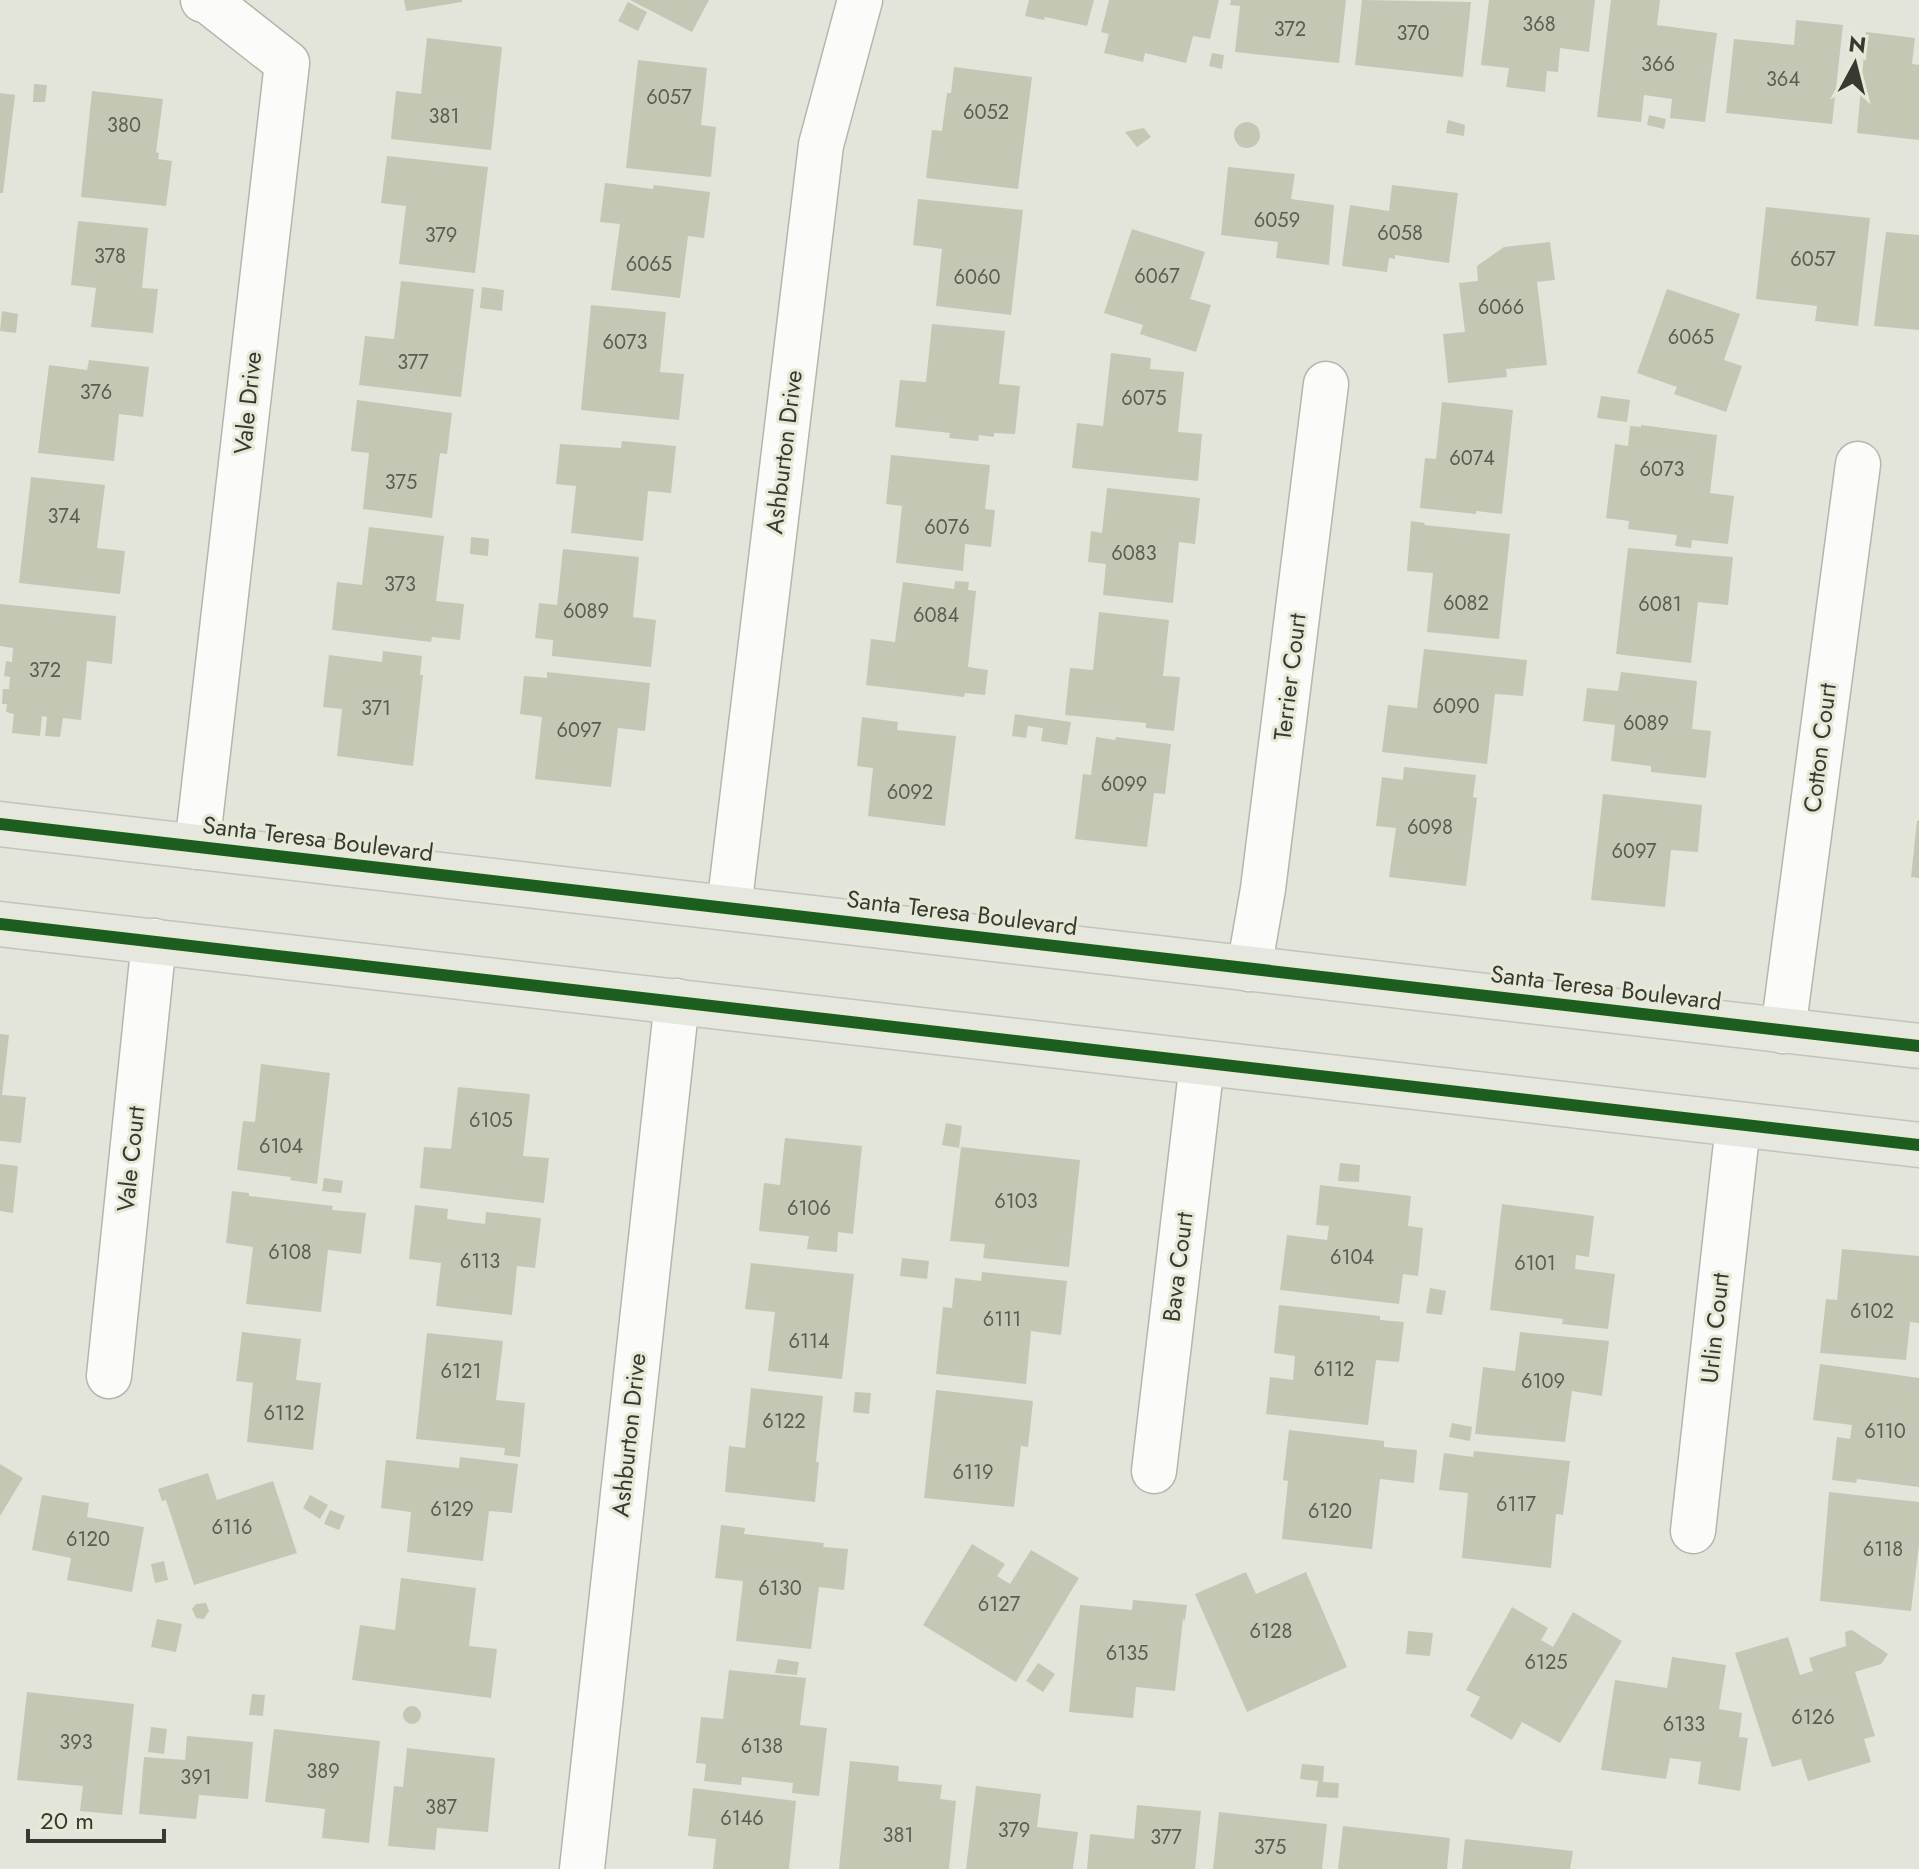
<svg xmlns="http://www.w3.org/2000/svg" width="1919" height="1869" font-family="Jost,sans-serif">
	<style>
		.building { fill: #c4c7b3 }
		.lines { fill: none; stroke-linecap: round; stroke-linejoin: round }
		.minor-casing { stroke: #b4b6ad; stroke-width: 47 }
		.major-casing { stroke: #c2c3bd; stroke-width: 47 }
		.minor { stroke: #fbfbf9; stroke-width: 44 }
		.major { stroke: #e6e8df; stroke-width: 44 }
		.cycleway-casing { stroke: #e6e9d6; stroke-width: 17 }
		.cycleway { stroke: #1b5e20; stroke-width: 12 }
		.labels { text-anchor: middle; stroke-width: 6; stroke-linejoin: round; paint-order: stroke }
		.number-label { font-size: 20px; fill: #5b5c52 }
		.street-label { font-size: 24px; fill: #383932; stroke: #e6e9d6 }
	</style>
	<rect width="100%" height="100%" fill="#e3e5da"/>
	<path class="building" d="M404 0H462V2L406 11Z
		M630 0H709L692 32Z
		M1029 0H1094L1087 26 1045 17 1044 20 1025 16Z
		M1109 0H1219L1210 39 1193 36 1186 63 1145 53 1143 62 1104 53 1109 34 1101 32Z
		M1231 0H1346L1339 63 1235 52 1240 6 1230 5Z
		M1362 0 1471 2 1463 77 1355 65Z
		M1489 0H1595L1589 52 1560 48 1558 72 1547 71 1545 92 1506 87 1509 68 1481 65Z
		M1611 0H1660L1657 25 1717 33 1705 122 1670 118 1672 99 1644 95 1641 122 1597 117Z
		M628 2 647 12 638 31 618 21Z
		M1796 20 1843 25 1832 124 1726 113 1734 39 1794 45Z
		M1866 32 1915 38 1912 64 1919 65V140L1857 133Z
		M427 38 502 47 491 150 391 139 396 91 421 94Z
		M1212 53 1224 55 1222 69 1209 66Z
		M638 60 707 68 701 125 716 127 711 177 626 168Z
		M954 67 1032 77 1018 189 926 178 932 130 942 131 947 93H951Z
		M34 84 47 85 45 102H33Z
		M92 91 163 99 156 152 159 153 158 159 172 161 166 206 81 197Z
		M0 93 15 95 3 193H0Z
		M1649 115 1666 119 1664 129 1647 125Z
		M1448 120 1465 125 1464 136 1446 133Z
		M1234 135a13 13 0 1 1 26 0a13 13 0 1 1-26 0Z
		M1144 128 1151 137 1137 147 1125 132Z
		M387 156 488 167 475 273 399 264 406 206 381 203Z
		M1228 167 1295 174 1291 199 1334 205 1329 265 1276 258 1278 242 1221 235Z
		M605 183 653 189 654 185 710 192 704 238 688 236 680 298 611 290 620 224 600 222Z
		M1392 185 1458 193 1449 263 1395 255V259L1389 258 1387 272 1342 266 1350 205 1389 211Z
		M918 199 1023 210 1011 315 936 306 942 249 913 245Z
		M1766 207 1870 218 1858 326 1815 321 1817 306 1756 299Z
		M78 221 148 228 142 288 158 289 153 333 91 327 96 288 71 285Z
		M1132 229 1205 252 1190 299 1211 305 1196 352 1140 334 1143 325 1104 313Z
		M1886 232 1919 235V330L1874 326Z
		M1550 242 1555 280 1537 282 1547 365 1506 369 1507 377 1448 383 1443 334 1465 332 1459 283 1478 281 1477 266 1504 247Z
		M401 281 474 289 461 397 359 385 365 336 394 339Z
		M482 287 504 290 502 311 480 308Z
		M1667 289 1740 314 1724 360 1742 366 1726 412 1674 394 1677 387 1637 373Z
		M591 305 666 312 660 372 684 374 679 420 581 410Z
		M2 311 18 314 16 333 0 331Z
		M932 324 1005 331 999 384 1020 386 1015 434 994 433V437L979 435 978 441 949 438 950 433 895 427 900 380 926 382Z
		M1111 353 1151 358 1150 369 1184 372 1178 432 1202 434 1198 481 1072 468 1077 423 1103 426Z
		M89 360 149 367 143 417 119 414 114 461 38 453 49 365 87 370Z
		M1601 396 1630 400 1627 422 1597 418Z
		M357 400 452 413 447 454 440 453 432 518 363 509 369 453 351 451Z
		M1442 402 1513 410 1502 514 1476 511V514L1420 508 1425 458 1436 459Z
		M1641 425 1717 435 1710 493 1734 496 1728 544 1692 540 1691 548 1675 546 1677 535 1628 529 1629 521 1606 518 1615 444 1628 446 1630 426 1641 427Z
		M622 441 676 446 671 493 648 491 643 541 571 533 576 486 556 484 560 444 621 448Z
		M891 455 990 465 985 509 995 510 991 547 965 544 963 571 896 563 902 506 886 504Z
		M31 477 105 485 97 548 125 551 120 594 19 583Z
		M1107 488 1200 498 1195 544 1179 542 1173 603 1103 595 1106 564 1088 562 1091 531 1102 533Z
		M1411 521 1425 523 1424 525 1510 534 1499 639 1427 632 1433 573 1407 571Z
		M369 527 444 536 436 601 464 604 460 640 432 637 431 642 332 630 337 582 362 585Z
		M471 537 489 539 488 556 470 554Z
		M1628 548 1733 557 1728 605 1698 602 1691 663 1616 654Z
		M563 549 639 557 633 617 656 620 651 667 552 656 553 640 535 638 539 603 557 605Z
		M955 581 969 582 968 590 976 591 968 667 988 670 985 695 965 693 964 697 866 685 871 639 895 642 903 582 954 589Z
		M0 604 116 616 112 664 87 661 81 720 63 718 60 737 45 736 47 717 42 716 40 736 12 733 14 714 6 712 7 704H2L3 689H9L10 677 4 676 6 661 12 662 13 648 0 646Z
		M1099 612 1169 620 1163 676 1180 677 1174 731 1146 728V723L1065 715 1070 668 1093 670Z
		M1424 649 1527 660 1523 696 1495 694 1487 764 1382 752 1388 705 1417 708Z
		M383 651 422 656 420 675H423L413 766 337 756 342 709 323 707 329 655 382 662Z
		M547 672 650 683 645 731 618 728 611 787 535 779 542 717 520 714 524 676 547 678Z
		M1621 672 1697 681 1692 729 1711 731 1706 778 1651 772V766L1611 761 1615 725 1583 721 1587 688 1618 691Z
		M1015 714 1071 722 1067 745 1041 741 1043 728 1028 726 1026 738 1012 736Z
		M862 717 898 722 897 730 956 736 945 826 868 816 873 768 857 766Z
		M1096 737 1115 740 1116 737 1171 744 1165 794 1154 793 1147 847 1075 839 1083 774 1091 775Z
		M1404 767 1476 775 1473 797 1477 798 1466 886 1389 877 1396 828 1376 826 1382 777 1403 780Z
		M1603 794 1702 805 1698 852 1671 850 1665 907 1591 900Z
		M1917 821H1919V878L1911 877Z
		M0 1034 9 1035 2 1095 26 1097 21 1143 0 1141Z
		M261 1064 330 1073 317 1184 290 1180 291 1177 237 1170 243 1121 255 1122Z
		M458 1087 530 1094 523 1156 549 1158 544 1203 420 1188 424 1147 451 1149Z
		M946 1123 962 1126 959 1148 942 1145Z
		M785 1138 862 1146 853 1234 838 1232 837 1252 807 1249 809 1236 759 1231 764 1183 780 1185Z
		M961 1147 1080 1160 1069 1267 983 1258 985 1244 950 1241Z
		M1340 1163 1360 1165 1359 1182 1338 1181Z
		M0 1164 18 1166 13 1213 0 1211Z
		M324 1178 343 1181 341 1193 322 1191Z
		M1320 1185 1411 1196 1408 1226 1423 1228 1418 1276 1403 1274 1399 1304 1280 1290 1287 1235 1327 1240 1329 1226 1316 1225Z
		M232 1191 249 1193V1196L333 1206 332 1210 366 1213 361 1254 328 1250 321 1312 246 1304 253 1247 226 1243Z
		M1502 1204 1594 1216 1589 1257 1576 1255 1575 1269 1615 1274 1608 1329 1562 1324 1563 1319 1490 1310Z
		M415 1205 448 1209 447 1219 485 1224 486 1212 541 1218 535 1268 517 1266 512 1315 436 1306 441 1263 409 1259Z
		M1842 1249 1919 1256V1323L1910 1322 1906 1360 1820 1353 1826 1299 1837 1300Z
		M902 1258 929 1261 927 1279 900 1276Z
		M751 1263 854 1274 842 1379 768 1371 775 1312 745 1309Z
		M982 1272 1067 1281 1061 1335 1031 1331 1026 1384 936 1374 943 1307 952 1308 955 1278 981 1281Z
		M1430 1288 1446 1291 1442 1315 1426 1313Z
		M1279 1305 1380 1316V1320L1404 1322 1399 1362 1376 1360 1368 1425 1266 1414 1270 1377 1293 1380 1295 1356 1274 1353Z
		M242 1332 301 1339 296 1380 321 1383 313 1450 247 1442 253 1383 236 1381Z
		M1520 1332 1609 1341 1602 1396 1572 1391 1565 1442 1475 1434 1483 1367 1515 1371Z
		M427 1333 503 1341 496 1400 525 1403 520 1457 504 1455 505 1448 416 1439Z
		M1820 1364 1919 1378V1487L1857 1479 1856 1483 1832 1480 1837 1437 1850 1439 1852 1425 1813 1420Z
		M751 1388 823 1396 816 1462H819L815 1502 725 1492 729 1446 745 1448Z
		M936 1390 1033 1401 1028 1447 1021 1446 1014 1507 924 1498Z
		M855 1392 871 1393 869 1414 853 1412Z
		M1452 1423 1472 1427 1470 1441 1449 1437Z
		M1289 1430 1384 1441V1447L1417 1450 1414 1483 1380 1479 1372 1549 1282 1539 1288 1481 1283 1480Z
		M1474 1451 1570 1461 1563 1515 1556 1514 1551 1568 1462 1558 1468 1493 1439 1490 1444 1453 1473 1457Z
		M460 1457 518 1464 512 1513 489 1511 483 1561 407 1552 411 1512 381 1508 386 1460 459 1468Z
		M0 1464 23 1478 0 1516Z
		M208 1473 217 1500 273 1481 297 1553 194 1585 166 1500 162 1501 158 1489Z
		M1829 1492 1919 1502V1545L1911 1611 1820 1601Z
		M42 1495 89 1503 87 1517 144 1527 132 1592 67 1580 71 1558 32 1550Z
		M310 1495 328 1505 320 1519 303 1508Z
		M330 1510 345 1516 339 1530 324 1524Z
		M721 1525 745 1528 744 1534 824 1543 823 1547 848 1549 844 1590 819 1587 811 1649 736 1641 743 1581 715 1578Z
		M972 1544 1005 1564 997 1576 1010 1584 1031 1550 1079 1578 1016 1682 923 1625Z
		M164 1561 168 1580 155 1583 151 1564Z
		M1246 1572 1256 1594 1306 1572 1347 1667 1247 1712 1195 1594Z
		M401 1578 476 1588 469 1646 497 1649 491 1698 352 1680 360 1625 395 1630Z
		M1133 1600 1187 1605 1185 1620 1183 1619 1175 1691 1136 1687 1133 1718 1069 1712 1080 1605 1132 1610Z
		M206 1603 209 1611 204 1619 196 1618 192 1609 196 1604Z
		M1512 1607 1548 1628 1541 1640 1553 1647 1573 1612 1622 1641 1560 1743 1522 1722 1512 1740 1470 1716 1480 1697 1466 1690Z
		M157 1619 182 1624 176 1652 151 1647Z
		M1852 1630 1888 1654 1881 1664 1855 1672 1875 1736 1864 1739 1871 1762 1808 1781 1801 1759 1772 1767 1735 1653 1788 1637 1800 1675 1813 1671 1809 1658 1846 1646 1845 1632Z
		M1408 1631 1433 1633 1430 1656 1406 1654Z
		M1672 1657 1726 1665 1719 1709 1742 1713 1739 1737 1748 1738 1740 1791 1698 1784 1701 1762 1670 1758 1666 1779 1601 1770 1615 1680 1667 1688Z
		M778 1659 799 1662 797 1675 775 1673Z
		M1038 1663 1055 1674 1043 1692 1026 1681Z
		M729 1670 806 1678 800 1725 827 1728 819 1796 792 1793 793 1783 742 1777 741 1785 704 1781 706 1764 696 1763 701 1717 723 1719Z
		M27 1692 134 1704 122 1815 80 1811 83 1786 17 1780Z
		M252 1694 265 1695 263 1716 249 1715Z
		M403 1715a9 9 0 1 1 18 0a9 9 0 1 1-18 0Z
		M151 1727 167 1729 164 1754 148 1752Z
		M274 1729 380 1741 369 1843 322 1838 325 1809 265 1802Z
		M187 1736 253 1742 248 1799 199 1795 196 1819 139 1814 144 1757 185 1760Z
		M407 1748 495 1758 488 1832 437 1828 435 1850 388 1846 394 1786 403 1787Z
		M850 1761 899 1766 898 1781 942 1785 940 1799 956 1801 949 1869H839Z
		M1302 1764 1324 1766 1323 1782 1339 1783 1338 1798 1316 1797 1318 1781 1300 1779Z
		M976 1786 1041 1794 1037 1827 1078 1832 1073 1869H966Z
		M693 1788 796 1801 789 1869H713L716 1839 688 1836Z
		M1137 1805 1201 1811 1195 1869H1087L1090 1834 1134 1839Z
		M1219 1812 1327 1824 1322 1869H1213Z
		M1343 1826 1450 1838 1447 1869H1338Z
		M1465 1839 1573 1851 1570 1869H1462Z"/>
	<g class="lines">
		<g class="minor-casing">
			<path id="minor" d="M197 847 287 63 208 1 203 0
				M729 908 821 145 860 0
				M1249 969 1263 889 1326 384
				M1783 1031 1858 464
				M109 1376 154 941
				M1154 1471 1202 1063
				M1693 1531 1738 1125
				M582 1869 677 1001"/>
		</g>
		<g class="major-casing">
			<path id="major" d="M0 824 1919 1046
				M0 924 1919 1145"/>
		</g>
		<use href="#minor" class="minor"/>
		<use href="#major" class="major"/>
		<g class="cycleway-casing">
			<path id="cycleway" d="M0 824 1919 1046
				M0 924 1919 1145"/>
		</g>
		<use href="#cycleway" class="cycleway"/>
	</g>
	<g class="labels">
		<g class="number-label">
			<text x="1539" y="31">368</text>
			<text x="1290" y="36">372</text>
			<text x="1413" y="40">370</text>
			<text x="1658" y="71">366</text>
			<text x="1783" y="86">364</text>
			<text x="669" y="104">6057</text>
			<text x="986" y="119">6052</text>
			<text x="444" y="123">381</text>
			<text x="124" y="132">380</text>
			<text x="1277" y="227">6059</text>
			<text x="1400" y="240">6058</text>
			<text x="441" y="242">379</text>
			<text x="110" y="263">378</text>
			<text x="1813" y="266">6057</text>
			<text x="649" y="271">6065</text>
			<text x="1157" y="283">6067</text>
			<text x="977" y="284">6060</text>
			<text x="1501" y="314">6066</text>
			<text x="1691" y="344">6065</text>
			<text x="625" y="349">6073</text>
			<text x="413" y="369">377</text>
			<text x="96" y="399">376</text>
			<text x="1144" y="405">6075</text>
			<text x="1472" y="465">6074</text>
			<text x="1662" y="476">6073</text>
			<text x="401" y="489">375</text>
			<text x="64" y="523">374</text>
			<text x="947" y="534">6076</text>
			<text x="1134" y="560">6083</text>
			<text x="400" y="591">373</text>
			<text x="1466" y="610">6082</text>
			<text x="1660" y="611">6081</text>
			<text x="586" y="618">6089</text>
			<text x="936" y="622">6084</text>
			<text x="45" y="677">372</text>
			<text x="1456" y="713">6090</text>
			<text x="376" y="715">371</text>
			<text x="1646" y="730">6089</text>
			<text x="579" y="737">6097</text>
			<text x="1124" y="791">6099</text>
			<text x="910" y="799">6092</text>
			<text x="1430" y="834">6098</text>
			<text x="1634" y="858">6097</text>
			<text x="491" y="1127">6105</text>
			<text x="281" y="1153">6104</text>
			<text x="1016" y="1208">6103</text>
			<text x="809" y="1215">6106</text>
			<text x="290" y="1259">6108</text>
			<text x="1352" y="1264">6104</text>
			<text x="480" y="1268">6113</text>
			<text x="1535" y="1270">6101</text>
			<text x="1872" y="1318">6102</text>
			<text x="1002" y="1326">6111</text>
			<text x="809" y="1348">6114</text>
			<text x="1334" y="1376">6112</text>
			<text x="461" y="1378">6121</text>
			<text x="1543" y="1388">6109</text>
			<text x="284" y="1420">6112</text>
			<text x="784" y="1428">6122</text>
			<text x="1885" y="1438">6110</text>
			<text x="973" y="1479">6119</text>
			<text x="1516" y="1511">6117</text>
			<text x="452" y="1516">6129</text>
			<text x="1330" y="1518">6120</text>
			<text x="232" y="1534">6116</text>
			<text x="88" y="1546">6120</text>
			<text x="1883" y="1556">6118</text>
			<text x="780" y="1595">6130</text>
			<text x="999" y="1611">6127</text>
			<text x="1271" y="1638">6128</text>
			<text x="1127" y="1660">6135</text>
			<text x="1546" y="1669">6125</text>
			<text x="1813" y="1724">6126</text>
			<text x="1684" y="1731">6133</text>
			<text x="76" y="1749">393</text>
			<text x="762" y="1753">6138</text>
			<text x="323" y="1778">389</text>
			<text x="196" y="1784">391</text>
			<text x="441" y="1814">387</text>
			<text x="742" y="1825">6146</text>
			<text x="1014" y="1837">379</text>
			<text x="898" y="1842">381</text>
			<text x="1166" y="1844">377</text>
			<text x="1270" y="1854">375</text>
		</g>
		<g class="street-label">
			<text transform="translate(248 403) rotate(-84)" y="8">Vale Drive</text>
			<text transform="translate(784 452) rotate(-83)" y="8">Ashburton Drive</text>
			<text transform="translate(1290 677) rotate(-83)" y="8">Terrier Court</text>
			<text transform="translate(1820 748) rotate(-83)" y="8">Cotton Court</text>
			<text transform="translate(318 839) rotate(7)" y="8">Santa Teresa Boulevard</text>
			<text transform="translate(962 913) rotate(7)" y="8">Santa Teresa Boulevard</text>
			<text transform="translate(1606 988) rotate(7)" y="8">Santa Teresa Boulevard</text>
			<text transform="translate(131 1159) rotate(-84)" y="8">Vale Court</text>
			<text transform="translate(1178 1267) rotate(-83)" y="8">Bava Court</text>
			<text transform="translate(1715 1328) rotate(-84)" y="8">Urlin Court</text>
			<text transform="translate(629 1435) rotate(-84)" y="8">Ashburton Drive</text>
		</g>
	</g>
	<g transform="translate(1855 64) rotate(7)" stroke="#e6e9d6" stroke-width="6" paint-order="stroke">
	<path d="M0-6L14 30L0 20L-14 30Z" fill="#383932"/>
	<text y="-12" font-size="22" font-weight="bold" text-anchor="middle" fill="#383932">N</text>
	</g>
	<path d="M28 1829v12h136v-12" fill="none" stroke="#383932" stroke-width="4"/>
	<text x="40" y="1829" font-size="24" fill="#383932" stroke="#e6e9d6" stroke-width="6" paint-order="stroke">20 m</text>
</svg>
